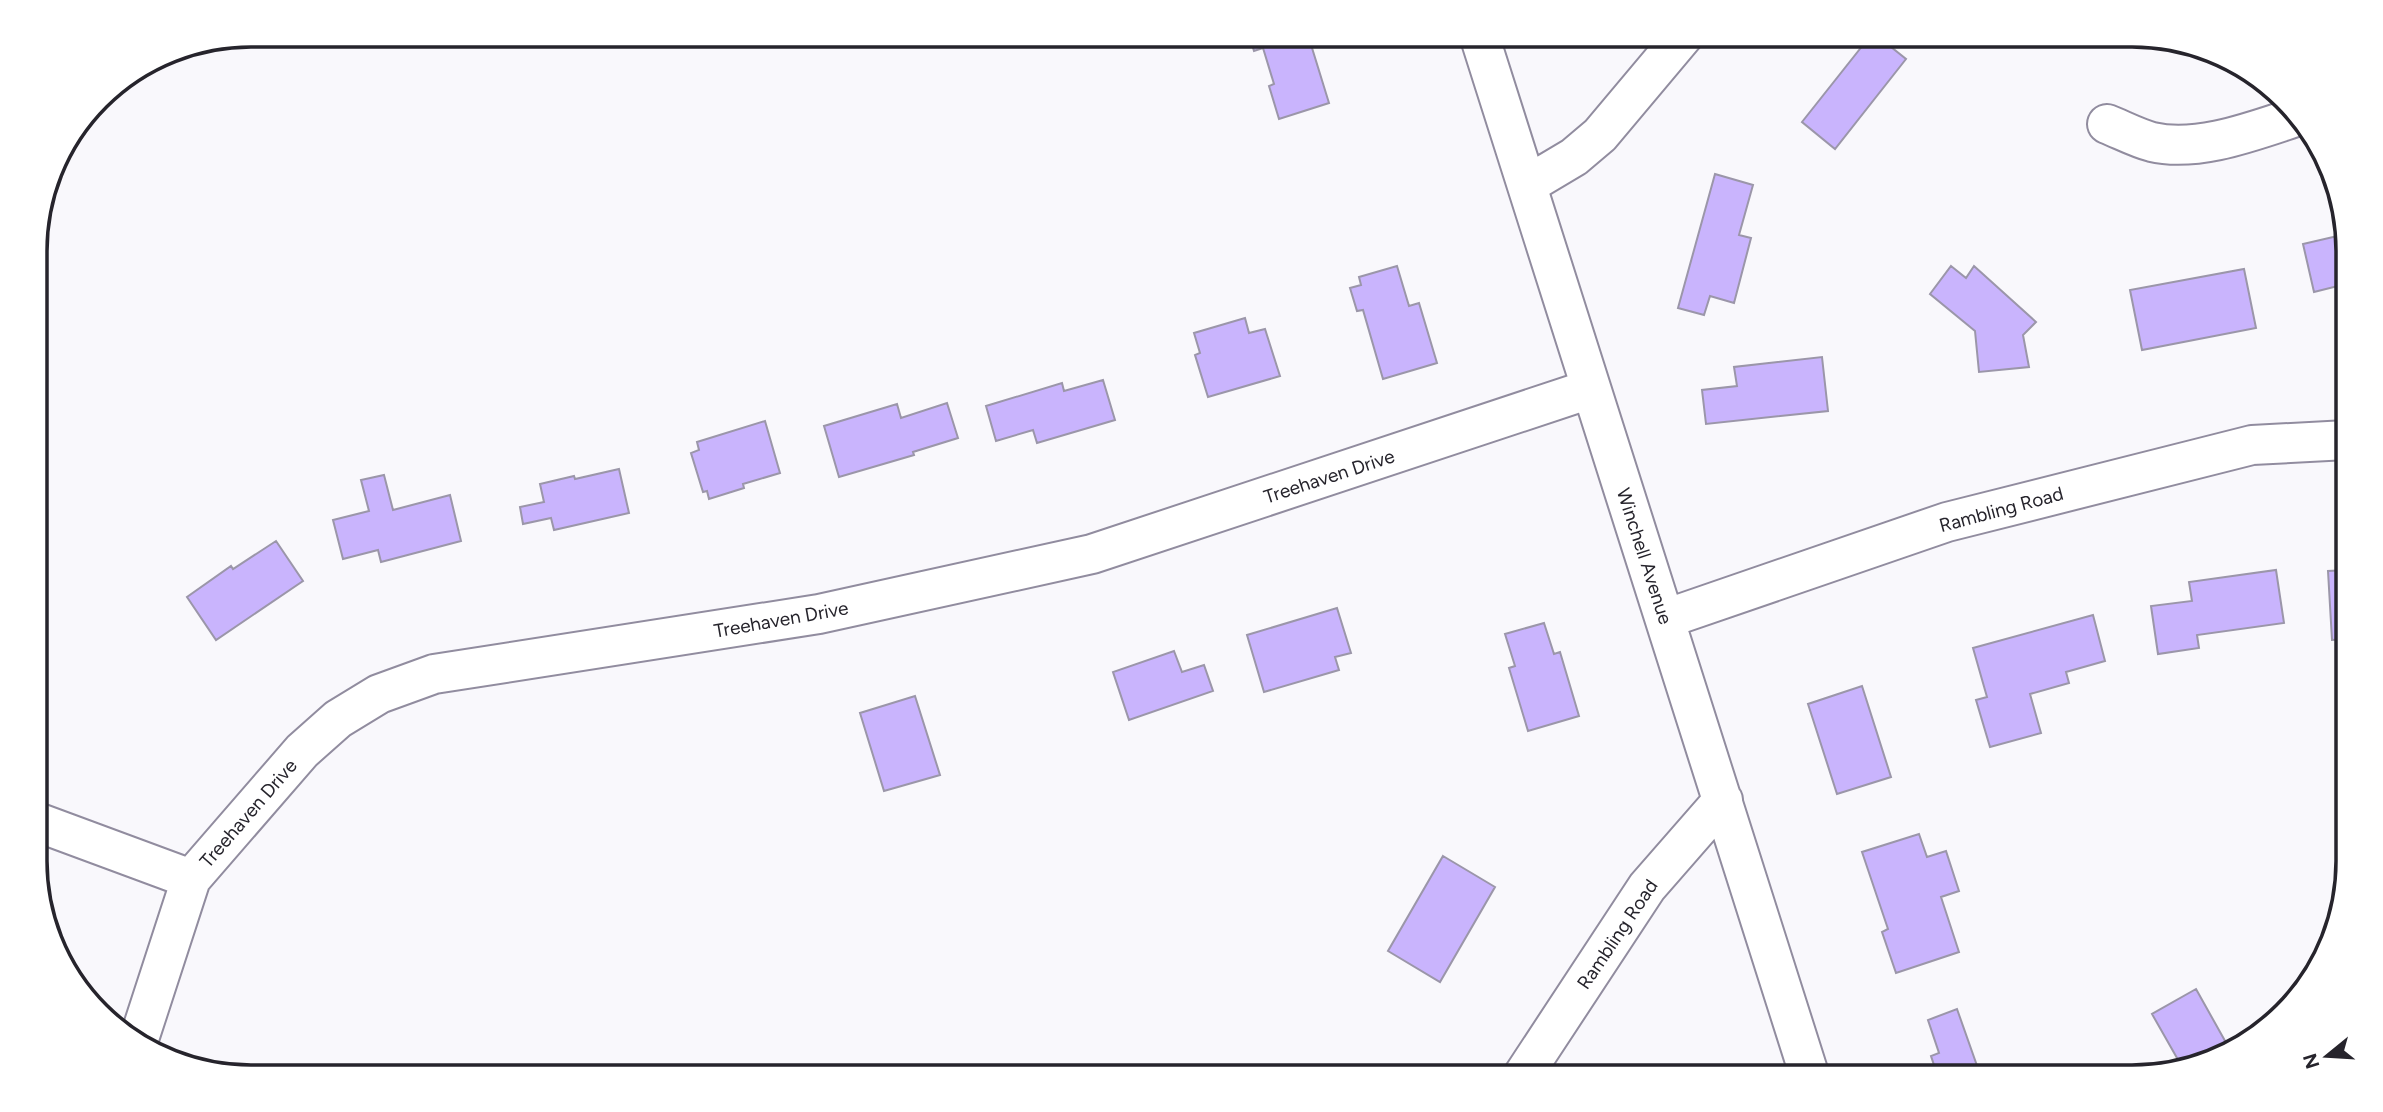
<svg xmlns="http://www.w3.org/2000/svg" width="2383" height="1112" font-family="Figtree,sans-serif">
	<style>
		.building { fill: #c9b4fd; stroke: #9b96a9; stroke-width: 2 }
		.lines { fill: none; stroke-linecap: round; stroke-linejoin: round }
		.minor-casing { stroke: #918c9f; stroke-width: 42 }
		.minor { stroke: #fff; stroke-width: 38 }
		.labels { text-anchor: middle; stroke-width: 6; stroke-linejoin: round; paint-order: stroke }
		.street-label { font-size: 19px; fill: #26242c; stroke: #fff }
		.rim { fill: none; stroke: #26242c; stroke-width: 3.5 }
	</style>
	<rect width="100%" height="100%" fill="#f9f8fc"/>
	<path class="building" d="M1249 35H1293L1294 38 1308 35 1329 103 1279 119 1269 86 1274 84 1263 48 1254 51Z
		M1871 35H1876L1906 59 1835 149 1802 122Z
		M1715 174 1753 185 1739 235 1751 238 1734 303 1710 296 1704 315 1678 308Z
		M2346 234V284L2314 292 2303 244Z
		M1397 266 1409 306 1419 303 1437 363 1383 379 1363 310 1357 311 1350 288 1361 285 1359 277Z
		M1951 266 1966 278 1974 266 2036 322 2023 335 2029 367 1979 372 1975 331 1930 294Z
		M2244 269 2256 328 2142 350 2130 290Z
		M1245 318 1249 333 1265 329 1280 376 1208 397 1195 355 1200 353 1194 333Z
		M1822 357 1828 411 1706 424 1702 390 1737 386 1734 367Z
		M1103 380 1115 420 1037 443 1033 430 996 441 986 406 1062 383 1064 391Z
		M947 403 958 438 913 452 914 455 839 477 824 426 897 404 901 418Z
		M765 421 780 473 743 484 744 488 709 499 707 491 703 492 691 453 699 450 697 442Z
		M619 469 629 513 554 530 551 518 523 524 520 507 544 502 540 484 574 476 575 479Z
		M384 475 393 510 450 495 461 541 381 562 378 550 343 559 333 520 369 511 361 480Z
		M276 541 303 581 216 640 187 597 231 566 233 569Z
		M2276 570 2284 623 2197 635 2199 648 2158 654 2151 606 2192 601 2189 582Z
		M2347 570V639L2332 640 2328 571Z
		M1337 608 1351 653 1335 657 1339 670 1264 692 1247 635Z
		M2093 615 2105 661 2066 672 2069 683 2030 694 2041 733 1990 747 1976 700 1987 697 1973 648Z
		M1544 623 1554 654 1560 652 1579 716 1528 731 1509 668 1515 666 1505 634Z
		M1174 651 1182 672 1204 665 1213 691 1129 720 1113 672Z
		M1862 686 1891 777 1837 794 1808 704Z
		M915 696 940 775 884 791 860 713Z
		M1919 834 1927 857 1946 851 1959 891 1941 897 1959 952 1896 973 1882 932 1888 929 1862 852Z
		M1443 856 1495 887 1440 982 1388 951Z
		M2196 989 2229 1048 2181 1065 2152 1014Z
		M1957 1009 1981 1077H1938L1931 1056 1939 1053 1928 1020Z"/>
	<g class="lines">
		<g class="minor-casing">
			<path id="minor" d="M1479 35 1810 1077
				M2107 124C2122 130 2137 138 2152 142 2198 153 2256 130 2299 116
				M1527 185 1574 157 1600 135 1684 35
				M1665 619 1947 522 2252 445 2347 440
				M37 822 191 879
				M139 1039 191 879 302 751 338 719 379 694 434 674 819 614 1092 554 1590 389
				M1522 1077 1647 887 1723 800"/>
		</g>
		<use href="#minor" class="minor"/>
	</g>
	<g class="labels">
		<g class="street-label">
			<text transform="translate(1329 476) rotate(-18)" y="7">Treehaven Drive</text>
			<text transform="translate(2001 509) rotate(-15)" y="7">Rambling Road</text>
			<text transform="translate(1645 556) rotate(72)" y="7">Winchell Avenue</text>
			<text transform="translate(781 619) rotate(-10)" y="7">Treehaven Drive</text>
			<text transform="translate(248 813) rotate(-49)" y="7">Treehaven Drive</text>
			<text transform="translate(1617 934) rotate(-56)" y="7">Rambling Road</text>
		</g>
	</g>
	<path d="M0 0H2383V1112H0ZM251 47H2132A204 204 0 0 1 2336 251V861A204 204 0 0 1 2132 1065H251A204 204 0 0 1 47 861V251A204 204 0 0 1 251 47Z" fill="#fff" fill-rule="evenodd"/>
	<path class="rim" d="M251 47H2132A204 204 0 0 1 2336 251V861A204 204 0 0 1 2132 1065H251A204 204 0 0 1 47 861V251A204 204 0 0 1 251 47Z"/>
	<g transform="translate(2327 1056) rotate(252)" stroke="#ffffff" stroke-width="5" paint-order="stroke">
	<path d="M0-5L12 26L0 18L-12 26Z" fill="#26242c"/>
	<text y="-10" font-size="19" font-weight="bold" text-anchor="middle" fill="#26242c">N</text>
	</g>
</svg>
